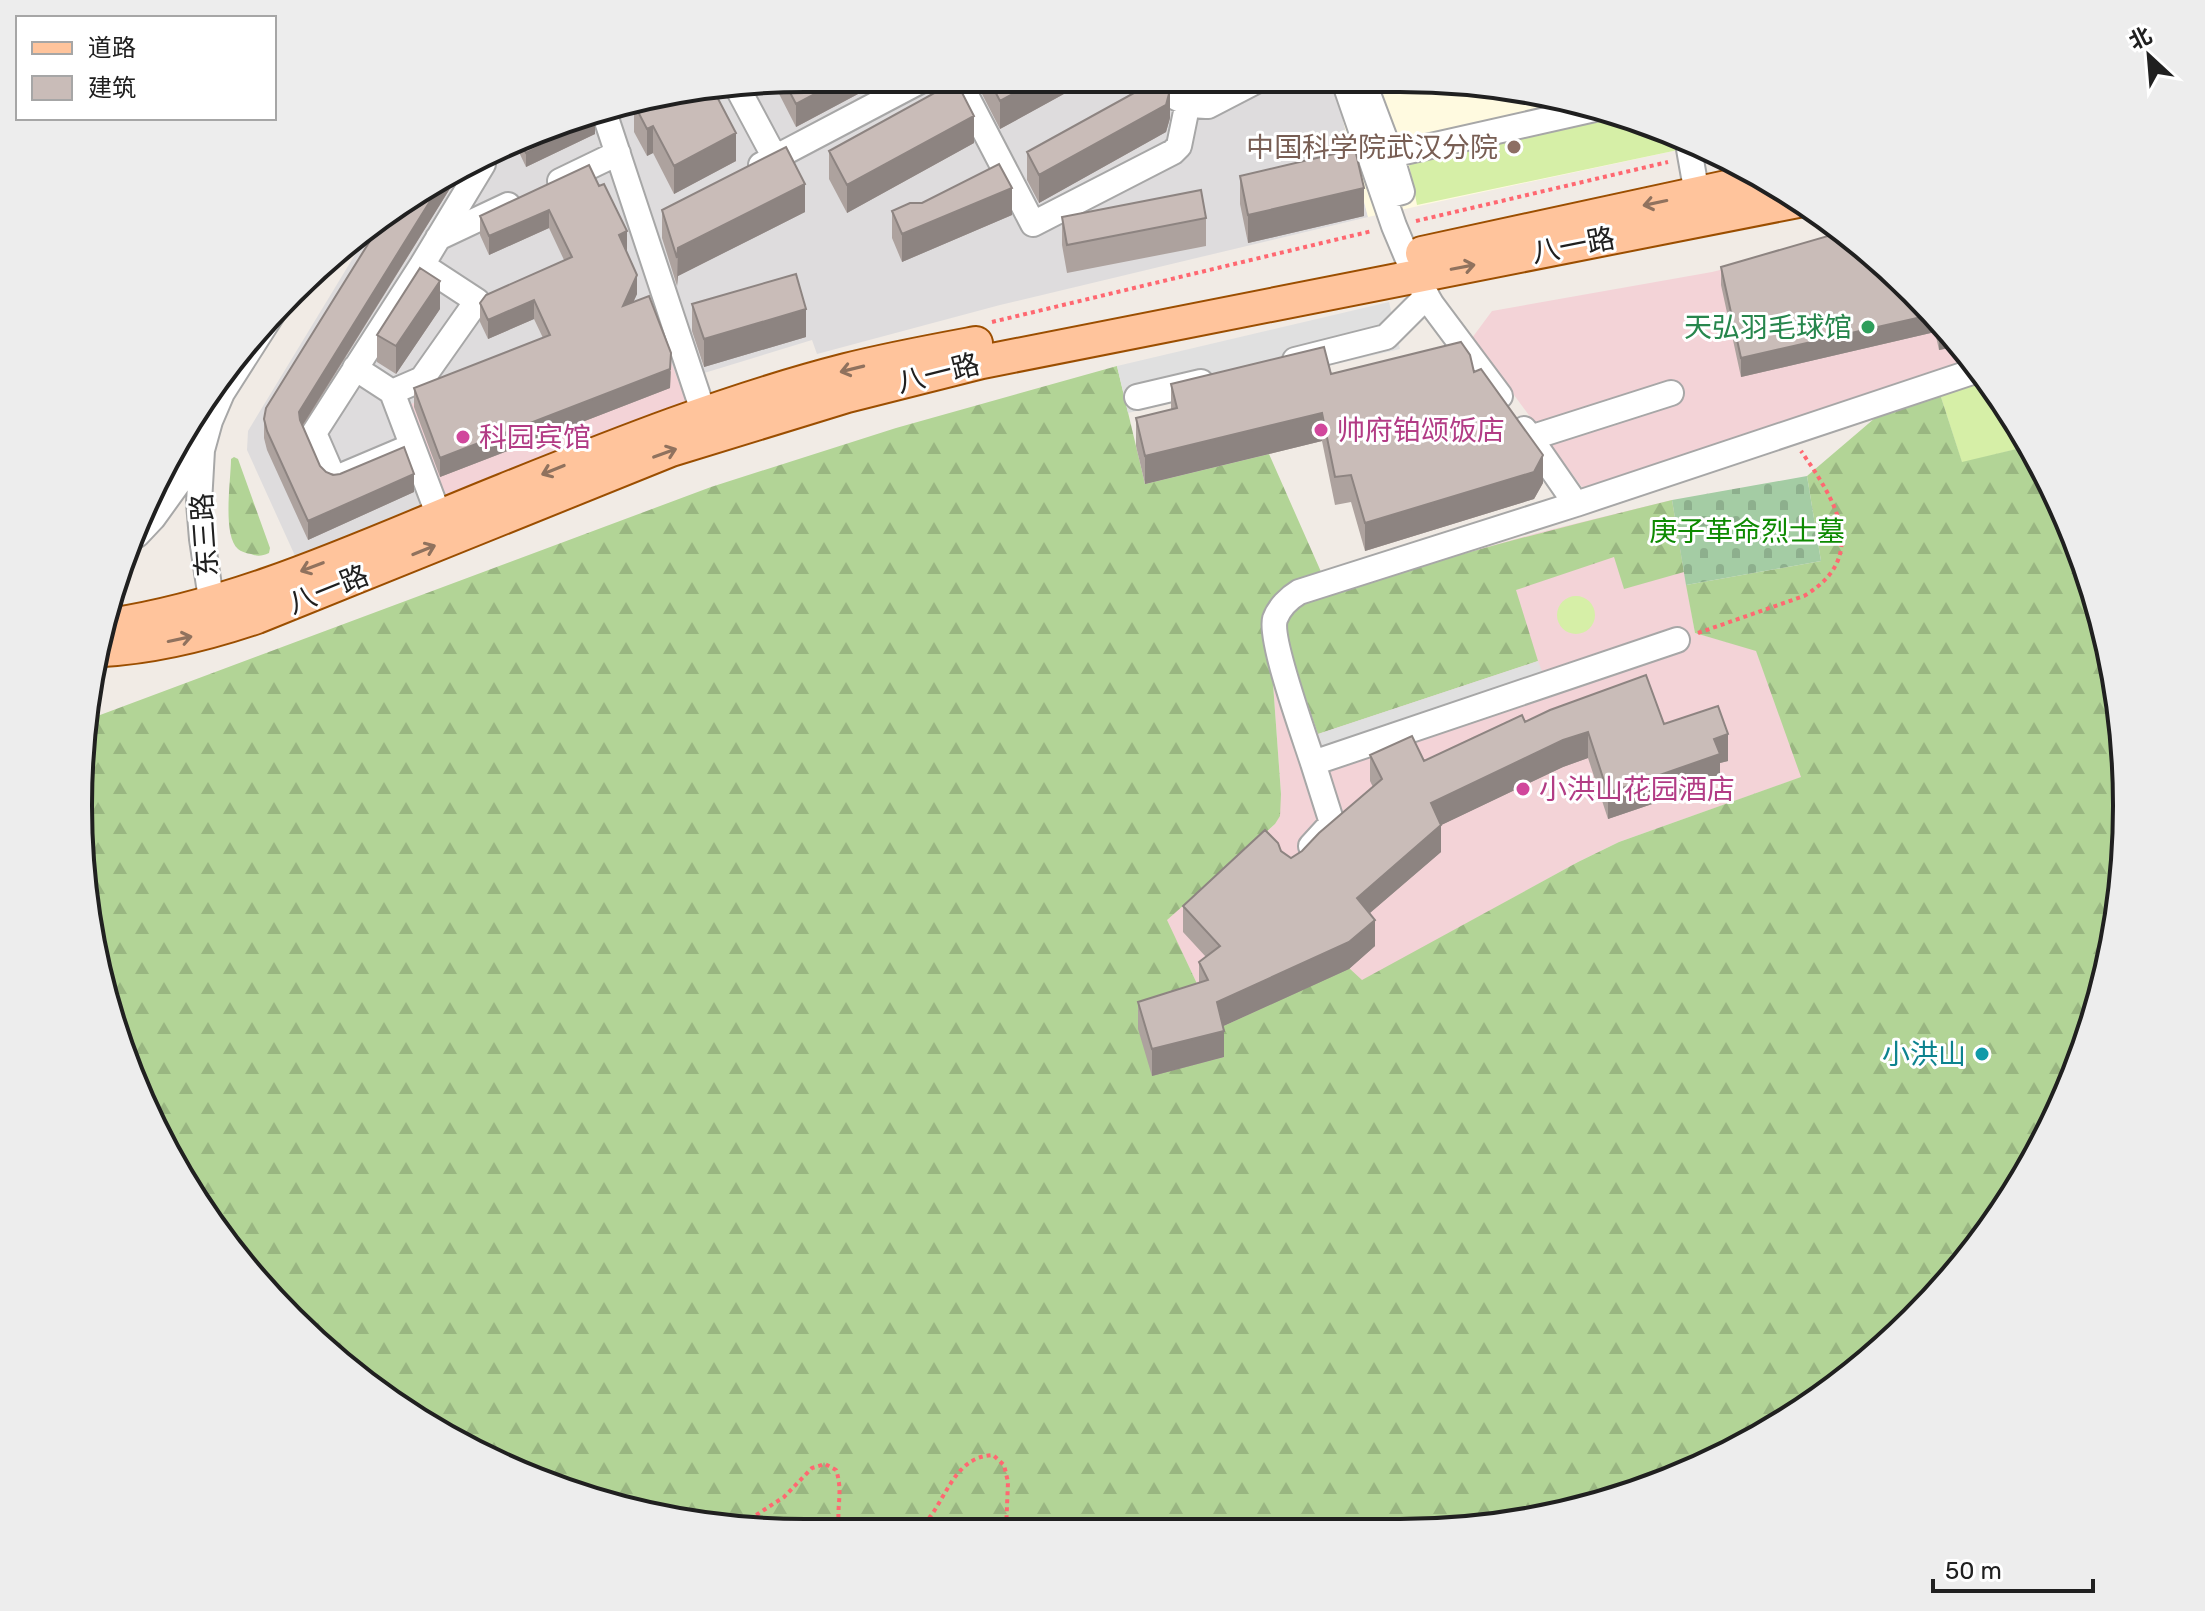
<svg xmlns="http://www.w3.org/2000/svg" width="2205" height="1611" font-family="Rubik,'Noto Sans SC',sans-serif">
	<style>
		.residential { fill: #dedcdd }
		.commercial { fill: #f3d3d7 }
		.education { fill: #fffae0 }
		.grass { fill: #d6efa7 }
		.forest { fill: url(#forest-firs) }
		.cemetery { fill: url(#cemetery-stones) }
		.parking { fill: #e0e0e0 }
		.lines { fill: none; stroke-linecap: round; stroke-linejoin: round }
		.minor-casing { stroke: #a7a7a7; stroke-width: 28 }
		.major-casing { stroke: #9b4e00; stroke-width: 36 }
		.path { stroke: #ff6871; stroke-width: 4; stroke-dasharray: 4 4; stroke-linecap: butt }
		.minor { stroke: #fff; stroke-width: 24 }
		.major { stroke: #ffc49c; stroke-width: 32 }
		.wall { fill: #ada29e }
		.shaded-wall { fill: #8d8481 }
		.building { fill: #c9bcb8; stroke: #8d8481; stroke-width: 2 }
		.oneway { stroke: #90725e }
		.education-dot { fill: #8d6e63; stroke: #fff; stroke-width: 3 }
		.leisure-dot { fill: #2e9e5b; stroke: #fff; stroke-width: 3 }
		.hotel-dot { fill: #d1479c; stroke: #fff; stroke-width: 3 }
		.culture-dot { fill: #0f9aa8; stroke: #fff; stroke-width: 3 }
		.labels { text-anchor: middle; stroke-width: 6; stroke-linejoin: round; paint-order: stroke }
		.education-label { font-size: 28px; fill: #785e54; stroke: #fff; text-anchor: end }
		.street-label { font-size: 28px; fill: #202020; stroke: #fff }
		.leisure-label { font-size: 28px; fill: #27864d; stroke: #fff; text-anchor: end }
		.hotel-label { font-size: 28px; fill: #b23c85; stroke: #fff; text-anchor: start }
		.park-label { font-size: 28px; fill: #0d8a01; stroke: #fff }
		.culture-label { font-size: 28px; fill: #0d838f; stroke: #fff; text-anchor: end }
		.rim { fill: none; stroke: #202020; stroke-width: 4 }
	</style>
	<defs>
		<pattern id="forest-firs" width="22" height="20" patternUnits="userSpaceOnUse" patternTransform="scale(2)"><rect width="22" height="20" fill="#b2d496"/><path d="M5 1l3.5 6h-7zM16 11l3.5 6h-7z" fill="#99b681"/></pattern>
		<pattern id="cemetery-stones" width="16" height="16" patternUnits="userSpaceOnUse" patternTransform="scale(2)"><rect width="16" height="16" fill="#a4cca4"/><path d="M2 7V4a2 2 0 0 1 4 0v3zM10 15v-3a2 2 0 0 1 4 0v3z" fill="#8daf8d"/></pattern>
	</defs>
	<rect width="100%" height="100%" fill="#f1ebe5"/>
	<path class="residential" d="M805 78H868L885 112 950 78H1146L1214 116 1292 78H1332L1368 217 1000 305 817 354 812 340 678 381 651 311 439 498 296 558 247 450 248 431 373 225 402 200 617 103Z"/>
	<path class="commercial" d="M1845 239 1974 360 1584 490 1472 338 1492 311 1712 272Z
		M651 310 686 401 439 498 403 407Z
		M1672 500 1695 633 1756 650 1802 777 1619 842 1578 862 1224 1057 1152 1076 1208 1006 1166 920 1275 824 1281 794 1268 614 1286 612 1318 597 1451 557 1537 533Z"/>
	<path class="education" d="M868 78H950L884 112Z
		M1146 78H1292L1214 116 1207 118 1161 101Z
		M1332 78H1400L1587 103 1677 143 1678 150 1368 217Z"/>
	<path class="grass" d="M1614 115 1677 143 1678 150 1417 205 1408 159Z
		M1986 378 2029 446 1962 463 1940 394Z
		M1557 615a19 19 0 1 1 38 0a19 19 0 1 1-38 0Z"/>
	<path class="forest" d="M1117 366 1145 484 1269 454 1322 574 1268 614 1281 794 1280 816 1275 824 1167 920 1208 1007 1153 1075 1224 1057 1217 1029 1349 968 1362 980 1578 862 1619 842 1801 777 1756 651 1695 633 1686 585 1821 561 1807 476 1875 418 1940 394 1962 462 2029 446 2052 483 2102 617 2125 757 2121 900 2089 1039 2030 1169 1947 1285 1843 1382 1678 1477 1495 1527 757 1531 617 1508 483 1458 362 1382 229 1249 133 1083 84 900V721L711 487 896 428Z
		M234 457 238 459 270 548 269 553C262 556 258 557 251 554 248 554 240 551 238 549 222 536 231 479 231 459Z
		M1672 500 1684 572 1624 589 1614 557 1516 590 1538 661 1318 734 1288 647 1285 632 1286 612C1328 592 1373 581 1418 567 1502 542 1587 521 1672 500Z"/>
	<path class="cemetery" d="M1807 476 1821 561 1686 585 1672 500Z"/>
	<path class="parking" d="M1389 302 1400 349 1128 413 1117 366Z
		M1538 661 1544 676 1323 749 1318 734Z"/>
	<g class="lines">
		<g class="minor-casing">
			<path id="minor" d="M957 78 1033 224 1173 152 1179 146 1188 102
				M1154 78C1163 94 1189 107 1208 106L1262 78
				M1343 78 1394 226 1415 276 1432 305 1500 396
				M1362 78 1391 155 1599 108
				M737 87 775 158
				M603 109 704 414
				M1689 149 1697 194
				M761 165 926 78
				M560 181 618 153
				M1384 197 1402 192 1391 155
				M438 238 508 205
				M1295 360 1386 337 1427 296
				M355 368 392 392 439 516
				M392 392 422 379 477 301 422 265
				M1137 397 1201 382
				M1524 429 1576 504 1981 369
				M1530 438 1671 393
				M412 446 334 479 314 433 422 265 483 164
				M1576 504 1299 592C1289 598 1279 608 1275 619 1269 639 1305 738 1313 763L1677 640
				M137 535 153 518 202 450
				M214 619 202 539 199 503 202 450 210 421 222 393 273 313
				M1311 846 1332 823 1313 763"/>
		</g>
		<g class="major-casing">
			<path id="major" d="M1422 253 1759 180
				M110 625C247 604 376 541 504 490 616 445 729 400 846 370 889 359 933 351 976 343
				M103 650C155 647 207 634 257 617L671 450 847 396 982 362 1803 200"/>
		</g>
		<path class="path" d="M1416 221 1668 162
			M992 322 1372 231
			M1698 633 1804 596C1871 556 1835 500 1801 451
			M736 1528 784 1497 812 1468 825 1464 836 1470C844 1493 835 1509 840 1531
			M918 1530C946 1507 950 1457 993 1455L1004 1465 1008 1482 1006 1530"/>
		<use href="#minor" class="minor"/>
		<use href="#major" class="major"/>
	</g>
	<path class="wall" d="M806 78H858V94L796 127 775 86 769 90 766 83Z
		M982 78H1093L1000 129 982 94Z
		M719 102 736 161 674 194 653 153 647 156 634 132V104Z
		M593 114 595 134 526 167 517 148Z
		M1170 118 1166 132 1039 203 1027 180V152Z
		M974 143 847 213 829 179V151Z
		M589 165 627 250 626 251 637 294 633 302 671 372 670 388 440 477 414 407V388L543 338 534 319 488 339 480 322V303L564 260 549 228 489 255 480 235V216Z
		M459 174 303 426 320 466 326 472 414 492 308 540 267 450 264 438V419L402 200Z
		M1240 176 1364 216 1248 243 1240 204Z
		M662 210 805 212 678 276 677 286 662 238Z
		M892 211 1012 215 902 262 892 238Z
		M1062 217 1206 218V246L1067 273 1062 245Z
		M1838 233 1959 346 1939 350 1935 332 1741 377 1721 285V267Z
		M692 304 806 337 704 367 692 331Z
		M440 309 396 374 377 362V335Z
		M1474 372 1543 483 1534 499 1365 551 1351 502 1335 505 1322 441 1145 484 1136 446V418L1171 410V384L1331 374Z
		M1525 722 1664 724 1728 761 1720 763V781L1608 819 1588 758 1563 767 1441 825V852L1370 913 1375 946 1349 969 1223 1026 1224 1057 1152 1076 1138 1029V1002L1199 983V962L1206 957 1183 932V906L1281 851 1291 858 1302 851 1373 787 1370 781V755L1424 761Z"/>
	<path class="shaded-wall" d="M845 78H858V94L796 127V104Z
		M1042 78H1093L1000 129V101Z
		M775 82V86L769 90V83Z
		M1170 90V118L1166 132 1039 203V175Z
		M974 116V143L847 213V185Z
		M595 120V134L526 167V153Z
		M653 126V153L647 156V129Z
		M736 133V161L674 194V166Z
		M459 174 299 431V412L442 182Z
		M805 184V212L678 276 677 286 678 248Z
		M1012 188V215L902 262V234Z
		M1364 188V216L1248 243V215Z
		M549 210V228L489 255V236Z
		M627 231V250L619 254V235Z
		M637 275V294L623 325V306Z
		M440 281V309L396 374V346Z
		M534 300V319L488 339V320Z
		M806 309V337L704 367V339Z
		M1926 316 1935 324V332L1741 377V358Z
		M1943 331 1959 346 1939 350V332Z
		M671 353 670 388 440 477V458Z
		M1322 413V441L1145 484V456Z
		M1543 455V483L1534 499 1365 551V523Z
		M414 474V492L308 540V521Z
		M1588 732V758L1563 767 1431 830V803L1563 740Z
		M1728 734V761L1720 763V781L1608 819V793L1714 739Z
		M1441 825V852L1357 924V898Z
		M1375 920V946L1349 969 1217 1029V1002Z
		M1224 1031V1057L1152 1076V1049Z"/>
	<path class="building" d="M806 78H845L796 104 784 81Z
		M988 78H1042L1000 101Z
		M1161 78H1163L1170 90 1166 105 1039 175 1027 152Z
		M956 81 974 116 847 185 829 151Z
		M719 89V91L715 93 736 133 674 166 653 126 647 129 634 104 643 100Z
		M593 114 595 120 526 153 522 146Z
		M786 147 805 184 678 248 677 258 662 210Z
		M1355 149 1364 188 1248 215 1240 176Z
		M999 164 1012 188 902 234 892 211 910 203H922Z
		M589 165 599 186 604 184 627 231 619 235 637 275 623 306 649 296 671 353 670 369 440 458 414 388 550 335 534 300 488 320 480 303 486 295 572 257 549 210 489 236 480 216Z
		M442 182 299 412 300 420 320 466 326 472 333 475 340 474 404 447 414 474 308 521 267 431 264 419 266 408 388 212 402 200Z
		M1201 190 1206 218 1067 245 1062 217Z
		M1838 233 1926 316 1741 358 1721 267Z
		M420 268 440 281 396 346 377 335Z
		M796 274 806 309 704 339 692 304Z
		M1461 342 1470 355 1474 372 1481 369 1543 455 1534 472 1365 523 1351 475 1335 477 1322 413 1145 456 1136 418 1177 408 1171 384 1324 347 1331 374Z
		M1646 675 1664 724 1718 706 1728 734 1714 739 1720 754 1608 793 1588 732 1563 740 1431 803 1441 825 1357 898 1375 920 1349 942 1217 1002 1224 1031 1152 1049 1138 1002 1208 980 1199 962 1220 946 1183 906 1265 830 1278 843 1281 851 1291 858 1302 851 1319 833 1382 779 1370 755 1412 736 1424 761 1522 715 1525 722 1550 710Z"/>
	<defs><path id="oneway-shaft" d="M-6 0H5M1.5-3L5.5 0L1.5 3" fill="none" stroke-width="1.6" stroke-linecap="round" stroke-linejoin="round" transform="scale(2)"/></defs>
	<g class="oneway">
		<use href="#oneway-shaft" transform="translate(1655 203) rotate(168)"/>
		<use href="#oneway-shaft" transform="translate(1463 267) rotate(-11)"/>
		<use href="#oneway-shaft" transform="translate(852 369) rotate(166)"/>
		<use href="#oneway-shaft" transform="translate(665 453) rotate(-20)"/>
		<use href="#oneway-shaft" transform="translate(553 470) rotate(158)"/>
		<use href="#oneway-shaft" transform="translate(424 550) rotate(-22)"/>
		<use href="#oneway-shaft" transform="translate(312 567) rotate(159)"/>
		<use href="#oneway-shaft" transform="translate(180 639) rotate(-12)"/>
	</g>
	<circle class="education-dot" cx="1514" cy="147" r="8"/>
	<circle class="leisure-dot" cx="1868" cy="327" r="8"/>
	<g class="hotel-dot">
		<circle cx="1321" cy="430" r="8"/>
		<circle cx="463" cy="437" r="8"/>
		<circle cx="1523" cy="789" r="8"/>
	</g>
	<circle class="culture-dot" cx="1982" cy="1054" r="8"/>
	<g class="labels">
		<g class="education-label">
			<text x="1498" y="157">中国科学院武汉分院</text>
		</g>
		<g class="street-label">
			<text transform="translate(1573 245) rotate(-11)" y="10">八一路</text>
			<text transform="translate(938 373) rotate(-14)" y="10">八一路</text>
			<text transform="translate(204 535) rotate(-94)" y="10">东三路</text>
			<text transform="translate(328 589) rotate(-22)" y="10">八一路</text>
		</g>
		<g class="leisure-label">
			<text x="1852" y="337">天弘羽毛球馆</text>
		</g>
		<g class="hotel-label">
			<text x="1337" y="440">帅府铂颂饭店</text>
			<text x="479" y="447">科园宾馆</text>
			<text x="1539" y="799">小洪山花园酒店</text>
		</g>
		<g class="park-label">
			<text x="1747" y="541">庚子革命烈士墓</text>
		</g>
		<g class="culture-label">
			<text x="1966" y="1064">小洪山</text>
		</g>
	</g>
	<path d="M0 0H2205V1611H0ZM805 92H1400A713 713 0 0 1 2113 805V806A713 713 0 0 1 1400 1519H805A713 713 0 0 1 92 806V805A713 713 0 0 1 805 92Z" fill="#ededed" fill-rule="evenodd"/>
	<path class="rim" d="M805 92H1400A713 713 0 0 1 2113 805V806A713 713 0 0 1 1400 1519H805A713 713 0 0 1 92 806V805A713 713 0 0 1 805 92Z"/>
	<rect x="16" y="16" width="260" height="104" fill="#ffffff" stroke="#a6a6a6" stroke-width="2"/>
	<rect x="32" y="42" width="40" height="12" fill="#ffc49c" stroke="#a6a6a6" stroke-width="2"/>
	<text x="88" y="56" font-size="24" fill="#202020">道路</text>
	<rect x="32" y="76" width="40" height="24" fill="#c9bcb8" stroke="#a6a6a6" stroke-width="2"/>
	<text x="88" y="96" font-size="24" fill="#202020">建筑</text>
	<g transform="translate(2149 56) rotate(334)" stroke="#ffffff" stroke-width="6" paint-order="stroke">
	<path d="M0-6L14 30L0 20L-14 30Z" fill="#202020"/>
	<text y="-12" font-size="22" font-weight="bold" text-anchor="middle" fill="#202020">北</text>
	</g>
	<path d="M1933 1579v12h160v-12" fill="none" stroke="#202020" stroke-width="4"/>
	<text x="1945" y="1579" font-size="24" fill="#202020" stroke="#ffffff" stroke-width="6" paint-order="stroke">50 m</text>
</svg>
